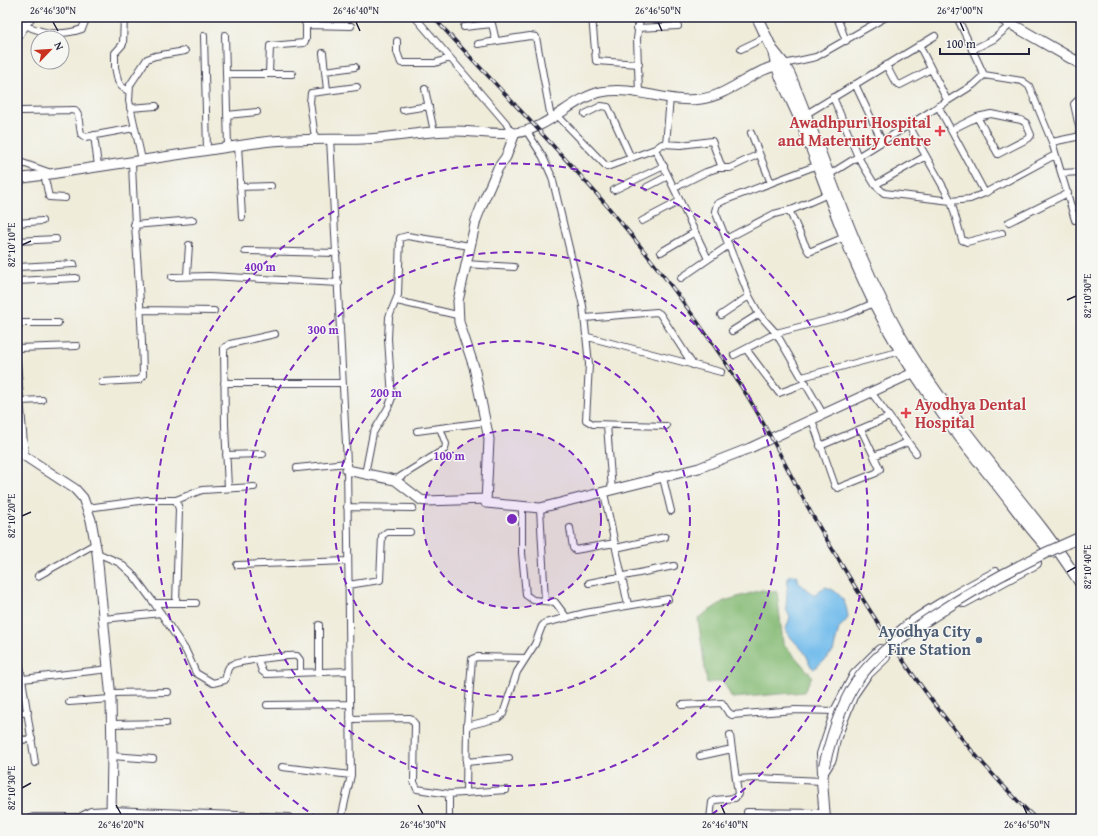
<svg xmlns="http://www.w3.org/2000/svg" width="1098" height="836" font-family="'Gentium Book Plus',serif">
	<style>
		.forest { fill: #86bb76; stroke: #546e58 }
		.water { fill: #74bdec; stroke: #4b7094 }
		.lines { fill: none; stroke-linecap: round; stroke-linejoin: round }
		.street-casing { stroke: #414053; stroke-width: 8 }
		.secondary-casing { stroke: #414053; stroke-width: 11 }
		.primary-casing { stroke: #414053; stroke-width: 12 }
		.street { stroke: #fff; stroke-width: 6 }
		.secondary { stroke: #fff; stroke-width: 9 }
		.primary { stroke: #fff; stroke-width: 10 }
		.rail-casing { stroke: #22223b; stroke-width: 3.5 }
		.rail { stroke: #f6f6f2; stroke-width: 2; stroke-dasharray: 6; stroke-linecap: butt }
		.primary-bridge-casing { stroke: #414053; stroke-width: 12; stroke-linecap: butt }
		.primary-bridge { stroke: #fff; stroke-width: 10 }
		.ticks { fill: none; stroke: #22223b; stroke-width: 1.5 }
		.ring { fill: none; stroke: #7b2cbf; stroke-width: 2; stroke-dasharray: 7 5 }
		.health-dot { fill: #e0444e; stroke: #f6f6f2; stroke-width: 1.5 }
		.service-dot { fill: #5c6f8a; stroke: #f6f6f2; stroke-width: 1.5 }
		.labels { text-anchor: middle; stroke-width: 3; stroke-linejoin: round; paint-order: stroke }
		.health-label { font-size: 16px; font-weight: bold; fill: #be3a42; stroke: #f6f6f2; text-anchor: end }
		.service-label { font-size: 16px; font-weight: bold; fill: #4e5e75; stroke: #f6f6f2; text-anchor: end }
		.centre { fill: #7b2cbf; stroke: #f6f6f2; stroke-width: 2 }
		.ring-label { font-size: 12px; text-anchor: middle; font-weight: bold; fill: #7b2cbf; stroke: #f6f6f2; stroke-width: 3; stroke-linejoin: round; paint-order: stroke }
		.neatline { fill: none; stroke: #22223b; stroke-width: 1.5 }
		.ticks-label { font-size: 10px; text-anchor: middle; fill: #22223b }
	</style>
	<rect width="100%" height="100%" fill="#f6f6f2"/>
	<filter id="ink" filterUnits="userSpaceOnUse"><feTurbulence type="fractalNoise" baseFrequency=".025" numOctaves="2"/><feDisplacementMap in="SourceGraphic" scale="8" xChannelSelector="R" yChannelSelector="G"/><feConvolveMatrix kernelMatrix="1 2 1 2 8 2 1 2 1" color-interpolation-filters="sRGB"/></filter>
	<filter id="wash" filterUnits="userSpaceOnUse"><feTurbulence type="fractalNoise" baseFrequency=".012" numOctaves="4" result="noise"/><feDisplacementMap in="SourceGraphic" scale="16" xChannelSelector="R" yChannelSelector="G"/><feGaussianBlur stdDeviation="0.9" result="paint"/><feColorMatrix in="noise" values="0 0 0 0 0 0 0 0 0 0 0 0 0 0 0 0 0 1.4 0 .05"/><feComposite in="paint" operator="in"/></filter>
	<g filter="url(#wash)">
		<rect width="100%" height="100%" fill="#efecda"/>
		<path class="forest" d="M762 590 777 592 783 643 812 676 804 692 732 698 723 681 707 683 698 618 724 601Z"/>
		<path class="water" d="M796 575 799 583 816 596 820 590 826 587C841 592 847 603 848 618L839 628 833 652 814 669C808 665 810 661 806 655 800 645 791 641 786 629L790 617 786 609 788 576Z"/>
	</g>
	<g filter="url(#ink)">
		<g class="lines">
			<g class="street-casing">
				<path id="street" d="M124 17 123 44 115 53V67L118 81 121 86 128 91
					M303 17 306 25 351 26
					M415 17 506 123 509 129 515 133
					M592 17 596 61 639 64
					M837 17 846 41
					M957 17 984 75 1022 81 1029 86 1052 142 1075 220
					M17 20C36 33 59 37 82 29L87 17
					M464 27 492 24 496 41
					M637 28 678 26
					M225 35 228 147
					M204 36 207 150
					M17 39 32 17
					M397 41V52L401 63H435L450 58
					M478 44 530 36 536 37 551 118
					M919 45 947 100
					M741 49 766 37
					M972 50 994 39 1010 25
					M323 53 327 90
					M784 64 816 57 886 17
					M886 65 895 82 900 85 931 69
					M325 71 355 67
					M226 74H292
					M269 74 270 46 304 43 306 39V25
					M855 84 882 141
					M425 89 434 132
					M639 93 637 39 640 17
					M833 97 858 157 875 185 884 193 951 201 970 199 985 193 1055 155
					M1081 100 1077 101 1074 104 1081 136
					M938 106 985 193
					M130 108 156 106
					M403 110 429 106
					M21 111 75 110 78 115 81 134 85 137 134 128
					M585 114 601 106 608 107 631 158
					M227 115 257 112
					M557 115 607 167 655 149 708 259
					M803 116 935 36
					M908 124 951 201 962 240 967 242 1002 233
					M526 130 543 157 552 177 583 306 589 364 586 420 593 424 666 426
					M951 130 977 117 991 114 1021 120 1026 123 1031 135 1029 138 998 154 977 117
					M751 133 771 183
					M94 135 98 166
					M315 138 310 102 311 93 357 87
					M330 138 347 463 351 775 341 819
					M1052 142 1081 136
					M666 144 670 98
					M238 145 242 217
					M655 149 662 144 681 145 712 141 722 168
					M142 160 129 101 130 85 147 59 155 56 185 51
					M17 161 51 173
					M818 165 723 201 717 204 715 211 749 296 759 314 776 333 823 414
					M1062 173 1081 172
					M44 174 49 197 65 198
					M827 176 973 85 984 75
					M875 185 926 156
					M240 187 271 186
					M647 187 668 176
					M674 188 706 172 718 168H730L759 154
					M614 190 664 166
					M789 210 807 249 809 252 845 237
					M642 221 680 201
					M1009 222 1068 193
					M17 223 42 221
					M134 225 193 220
					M726 239 774 214 794 209 828 194
					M17 241 56 239
					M245 251 337 253
					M661 252 695 232
					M465 264 514 267
					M17 267 74 264
					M187 275 189 245
					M172 277 209 276 339 283
					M681 278 729 245
					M17 281 76 278
					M397 301 457 315
					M142 310 214 311
					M721 315 749 296
					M585 318 657 312 660 314 693 365
					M17 323H58
					M732 331 759 314
					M588 337 721 372
					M17 348 77 346
					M746 349 779 393 806 383
					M734 355 776 333 846 315 874 303
					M17 362 25 456
					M802 377 901 351
					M102 382 139 380 143 376C142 304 134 233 132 161
					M224 383H342
					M871 392 916 453
					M20 401 42 400
					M812 420 835 486 838 488 876 473 880 469 861 429
					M607 425 612 491
					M417 431 486 422
					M820 446 889 417
					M226 455 263 454
					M874 456 908 442
					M297 468 347 463
					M365 474 373 433 388 408 392 398 388 339 389 317 398 295 400 238 407 236 470 246
					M663 478 671 511
					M395 480 445 449 446 444 440 428
					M228 488 225 425 224 348 230 344 275 334
					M604 493 628 605
					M176 500 202 490 254 487
					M347 507 413 508
					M87 508 147 500H176L179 509 176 603
					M522 508V553L526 595 533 600 555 602 567 618
					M540 508 545 601
					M570 528 573 548 575 550 615 543
					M616 548 665 537
					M97 553 120 563 134 576 154 603 186 651 196 673 213 683 225 680C227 676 226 669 230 666 234 661 289 655 297 656L300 660V672
					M237 565 348 561
					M38 576 95 544
					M589 583 674 566
					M348 585 380 580 382 536 387 532H410
					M154 603H196
					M104 619 161 613
					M17 646 35 763
					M258 659 262 671 266 674 349 671
					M319 672V625
					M23 679 109 669
					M111 693 168 692
					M69 702 111 699
					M267 705 350 704
					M682 705 722 703 728 712 732 715 795 710 836 711
					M17 713 28 712
					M350 719 410 718 415 724 414 782 417 789 449 794 506 790
					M112 724 166 723
					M467 726 498 718 503 714 517 672 535 644 542 626 545 623 585 613 668 599
					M17 740 32 739
					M112 756 153 759
					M700 756 732 749
					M466 762 509 758
					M282 767 351 775
					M736 779 756 778 822 781
					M466 793 467 726 472 659 477 657 525 658
					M747 812 824 813
					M449 819V794
					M710 819 712 802 715 800 735 798 738 794 730 735"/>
			</g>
			<g class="secondary-casing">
				<path id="secondary" d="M515 133 506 157 498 168 484 200 476 220 458 301 459 322 474 367 489 439 486 503 540 508 699 468 750 448 915 372
					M17 179 263 142C297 138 330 140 363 139 393 138 423 131 454 131 474 131 494 135 514 133 546 131 572 98 601 92 634 85 668 104 701 99 731 95 754 68 784 64
					M17 451 75 489 83 498 91 520 97 553 111 699 112 756 111 812
					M347 470 395 480 421 500 426 501 486 499"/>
			</g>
			<g class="primary-casing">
				<path id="primary" d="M757 17 772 49 784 64 790 75C828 166 856 262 907 347 946 411 995 468 1041 527 1055 545 1068 565 1081 584
					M999 17 1081 64
					M773 51C778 79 795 105 805 132 827 190 847 248 874 303 907 369 952 429 998 486 1015 507 1032 533 1052 552
					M964 602 1036 563
					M892 641C897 626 978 582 996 573
					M880 650 885 656V657L866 675 853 694 835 739 831 759 823 772 822 754 836 711 855 675Z
					M824 766 822 781 825 819
					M82 818 91 813 111 812 288 819
					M33 819H87"/>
			</g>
			<use href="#street" class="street"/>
			<use href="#secondary" class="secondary"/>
			<use href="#primary" class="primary"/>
			<g class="rail-casing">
				<path id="rail" d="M433 17C491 80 552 142 608 207 658 266 705 329 746 394 773 436 792 481 817 523 879 630 946 733 1036 819"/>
			</g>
			<use href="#rail" class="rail"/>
			<g class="primary-bridge-casing">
				<path id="primary-bridge" d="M824 766C831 737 843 697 862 674 881 650 906 634 932 617 979 586 1029 559 1081 537"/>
			</g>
			<use href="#primary-bridge" class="primary-bridge"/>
		</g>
	</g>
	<path class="ticks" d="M53 22 58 31M356 22 360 31M658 22 662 31M960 22 964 31M22 245 31 241M1067 300 1076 296M22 516 31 512M1067 572 1076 567M22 788 31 783M116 805 121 814M418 805 423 814M721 805 725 814M1023 805 1027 814"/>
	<circle cx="512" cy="519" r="89" fill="#7b2cbf" fill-opacity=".12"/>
	<g class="ring">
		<circle cx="512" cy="519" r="89"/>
		<circle cx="512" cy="519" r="178"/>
		<circle cx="512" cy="519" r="267"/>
		<path d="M318 818A356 356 0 1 1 706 818"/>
	</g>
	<g class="health-dot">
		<path d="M938 125h4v4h4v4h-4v4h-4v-4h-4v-4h4z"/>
		<path d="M904 407h4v4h4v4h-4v4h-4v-4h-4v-4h4z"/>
	</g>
	<circle class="service-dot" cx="979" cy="640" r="4"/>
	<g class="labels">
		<g class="health-label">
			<text x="931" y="128">Awadhpuri Hospital<tspan x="931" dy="18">and Maternity Centre</tspan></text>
			<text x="915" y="410" text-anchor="start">Ayodhya Dental<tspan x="915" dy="18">Hospital</tspan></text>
		</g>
		<g class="service-label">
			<text x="971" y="637">Ayodhya City<tspan x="971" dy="18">Fire Station</tspan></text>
		</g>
	</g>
	<circle cx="512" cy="519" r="6" class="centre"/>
	<g class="ring-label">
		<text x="260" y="271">400 m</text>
		<text x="323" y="334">300 m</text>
		<text x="386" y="397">200 m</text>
		<text x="449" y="460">100 m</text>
	</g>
	<rect width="1098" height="836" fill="none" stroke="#f6f6f2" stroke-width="44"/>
	<g transform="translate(50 50) rotate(65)"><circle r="19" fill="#f6f6f2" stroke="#a1a1a9"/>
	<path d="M0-3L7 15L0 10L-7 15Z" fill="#c8321e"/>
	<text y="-6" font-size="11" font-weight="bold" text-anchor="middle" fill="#22223b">N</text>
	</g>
	<path d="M940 48v6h89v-6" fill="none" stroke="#22223b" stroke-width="2"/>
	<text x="946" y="48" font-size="12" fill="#22223b" stroke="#f6f6f2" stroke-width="3" paint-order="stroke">100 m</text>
	<rect x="22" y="22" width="1054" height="792" class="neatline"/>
	<g class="ticks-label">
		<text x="53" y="14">26°46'30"N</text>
		<text x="356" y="14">26°46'40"N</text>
		<text x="658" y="14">26°46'50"N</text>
		<text x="960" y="14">26°47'00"N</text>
		<text transform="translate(11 245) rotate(-90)" y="4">82°10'10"E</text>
		<text transform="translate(1087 296) rotate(-90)" y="4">82°10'30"E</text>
		<text transform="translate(11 516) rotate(-90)" y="4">82°10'20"E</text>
		<text transform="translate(1087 567) rotate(-90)" y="4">82°10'40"E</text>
		<text transform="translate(11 788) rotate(-90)" y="4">82°10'30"E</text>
		<text x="121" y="828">26°46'20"N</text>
		<text x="423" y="828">26°46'30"N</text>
		<text x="725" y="828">26°46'40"N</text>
		<text x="1027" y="828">26°46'50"N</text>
	</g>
</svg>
